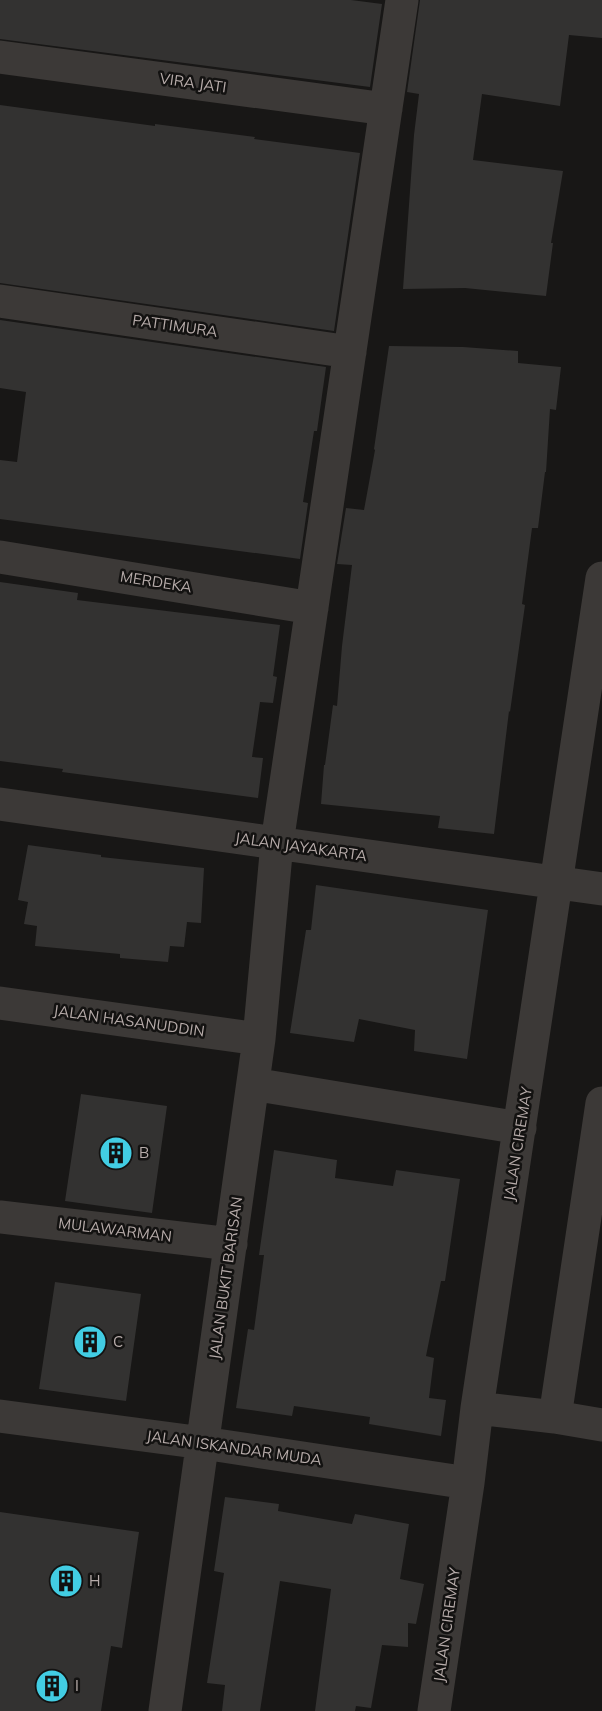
<svg xmlns="http://www.w3.org/2000/svg" width="602" height="1711" font-family="Mulish,sans-serif">
	<style>
		.building { fill: #333231 }
		.lines { fill: none; stroke-linecap: round; stroke-linejoin: round }
		.minor { stroke: #3c3937; stroke-width: 33 }
		.labels { text-anchor: middle; stroke-width: 5; stroke-linejoin: round; paint-order: stroke }
		.street-label { font-size: 15px; fill: #b6aba9; stroke: #131211 }
		.poi-label { font-size: 15px; fill: #b6aba9; stroke: #131211; text-anchor: start }
	</style>
	<rect width="100%" height="100%" fill="#181716"/>
	<path class="building" d="M0 0H351L382 4 370 87 0 39Z
		M420 0H602V38L569 35 560 106 482 94 473 160 563 171 551 243H553L546 296 465 288 403 289 414 135 419 94 407 92Z
		M0 105 155 126V124L255 137 254 139 360 153 334 331 0 283Z
		M0 320 326 367 317 431H314L307 476 303 502 308 503 300 559 0 519V460L17 462 26 392 0 388Z
		M389 346 463 347 518 351V363L561 367 556 410 550 409 546 472H545L538 528H532L522 604 525 605 510 712 509 711 494 834 438 828 440 816 321 804 324 765H325L333 705 337 706 342 646 352 565 337 564 346 508 364 510 375 450 374 449Z
		M0 582 78 593 77 600 280 625 273 676 277 677 273 703 260 702 252 757 263 758 258 798 62 772 63 769 0 761Z
		M28 845 101 855V857L204 868 201 923 187 922 184 947 170 946 168 962 120 958V954L35 946 37 926 24 924 28 902 18 900Z
		M316 885 488 910 467 1059 414 1051 415 1030 359 1019 354 1042 290 1033 306 930H311Z
		M81 1094 167 1106 152 1213 65 1201Z
		M274 1150 337 1160 335 1178 393 1186 396 1170 460 1179 445 1281H441L426 1356 434 1358 429 1398 446 1400 441 1436 369 1424 370 1417 294 1406 292 1416 236 1408 248 1329 254 1330 264 1255H259Z
		M55 1282 141 1294 126 1401 39 1389Z
		M225 1497 279 1504 278 1511 352 1524 355 1514 409 1524 400 1579 424 1584 416 1624 408 1623V1647L382 1645 371 1708 356 1706 355 1711H315L331 1589 280 1581 260 1711H222L225 1685 207 1683 224 1573 214 1571Z
		M0 1512 139 1532 122 1648 111 1646 101 1711H0Z"/>
	<g class="lines">
		<path class="minor" d="M0 57 386 109
			M0 301 350 352
			M0 557 312 608
			M0 804 602 889
			M0 1003 259 1039
			M253 1084 520 1128
			M0 1217 231 1244
			M477 1408 555 1417 602 1425
			M0 1416 203 1443 468 1483
			M555 1417 602 1103
			M165 1711 259 1039 277 843 402 0
			M434 1711 468 1483 477 1408 602 578"/>
	</g>
	<defs>
		<g id="building-disc" transform="scale(1.725)"><circle r="9.5" fill="#42cde3" stroke="#131211"/><path d="M-4-6H4V6H1V3H-1V6H-4ZM-2.5-4.3h1.7v1.8h-1.7ZM.8-4.3h1.7v1.8H.8ZM-2.5-1h1.7V.8h-1.7ZM.8-1h1.7V.8H.8Z" fill="#111"/></g>
	</defs>
	<g fill-rule="evenodd">
		<use href="#building-disc" x="116" y="1153"/>
		<use href="#building-disc" x="90" y="1342"/>
		<use href="#building-disc" x="66" y="1581"/>
		<use href="#building-disc" x="52" y="1686"/>
	</g>
	<g class="labels">
		<g class="street-label">
			<text transform="translate(193 83) rotate(8)" y="5">VIRA JATI</text>
			<text transform="translate(175 326) rotate(8)" y="5">PATTIMURA</text>
			<text transform="translate(156 582) rotate(9)" y="5">MERDEKA</text>
			<text transform="translate(301 847) rotate(8)" y="5">JALAN JAYAKARTA</text>
			<text transform="translate(129 1021) rotate(8)" y="5">JALAN HASANUDDIN</text>
			<text transform="translate(518 1144) rotate(-81)" y="5">JALAN CIREMAY</text>
			<text transform="translate(115 1230) rotate(7)" y="5">MULAWARMAN</text>
			<text transform="translate(226 1278) rotate(-82)" y="5">JALAN BUKIT BARISAN</text>
			<text transform="translate(234 1448) rotate(8)" y="5">JALAN ISKANDAR MUDA</text>
			<text transform="translate(447 1625) rotate(-82)" y="5">JALAN CIREMAY</text>
		</g>
		<g class="poi-label">
			<text x="139" y="1158">B</text>
			<text x="113" y="1347">C</text>
			<text x="89" y="1586">H</text>
			<text x="75" y="1691">I</text>
		</g>
	</g>
</svg>
